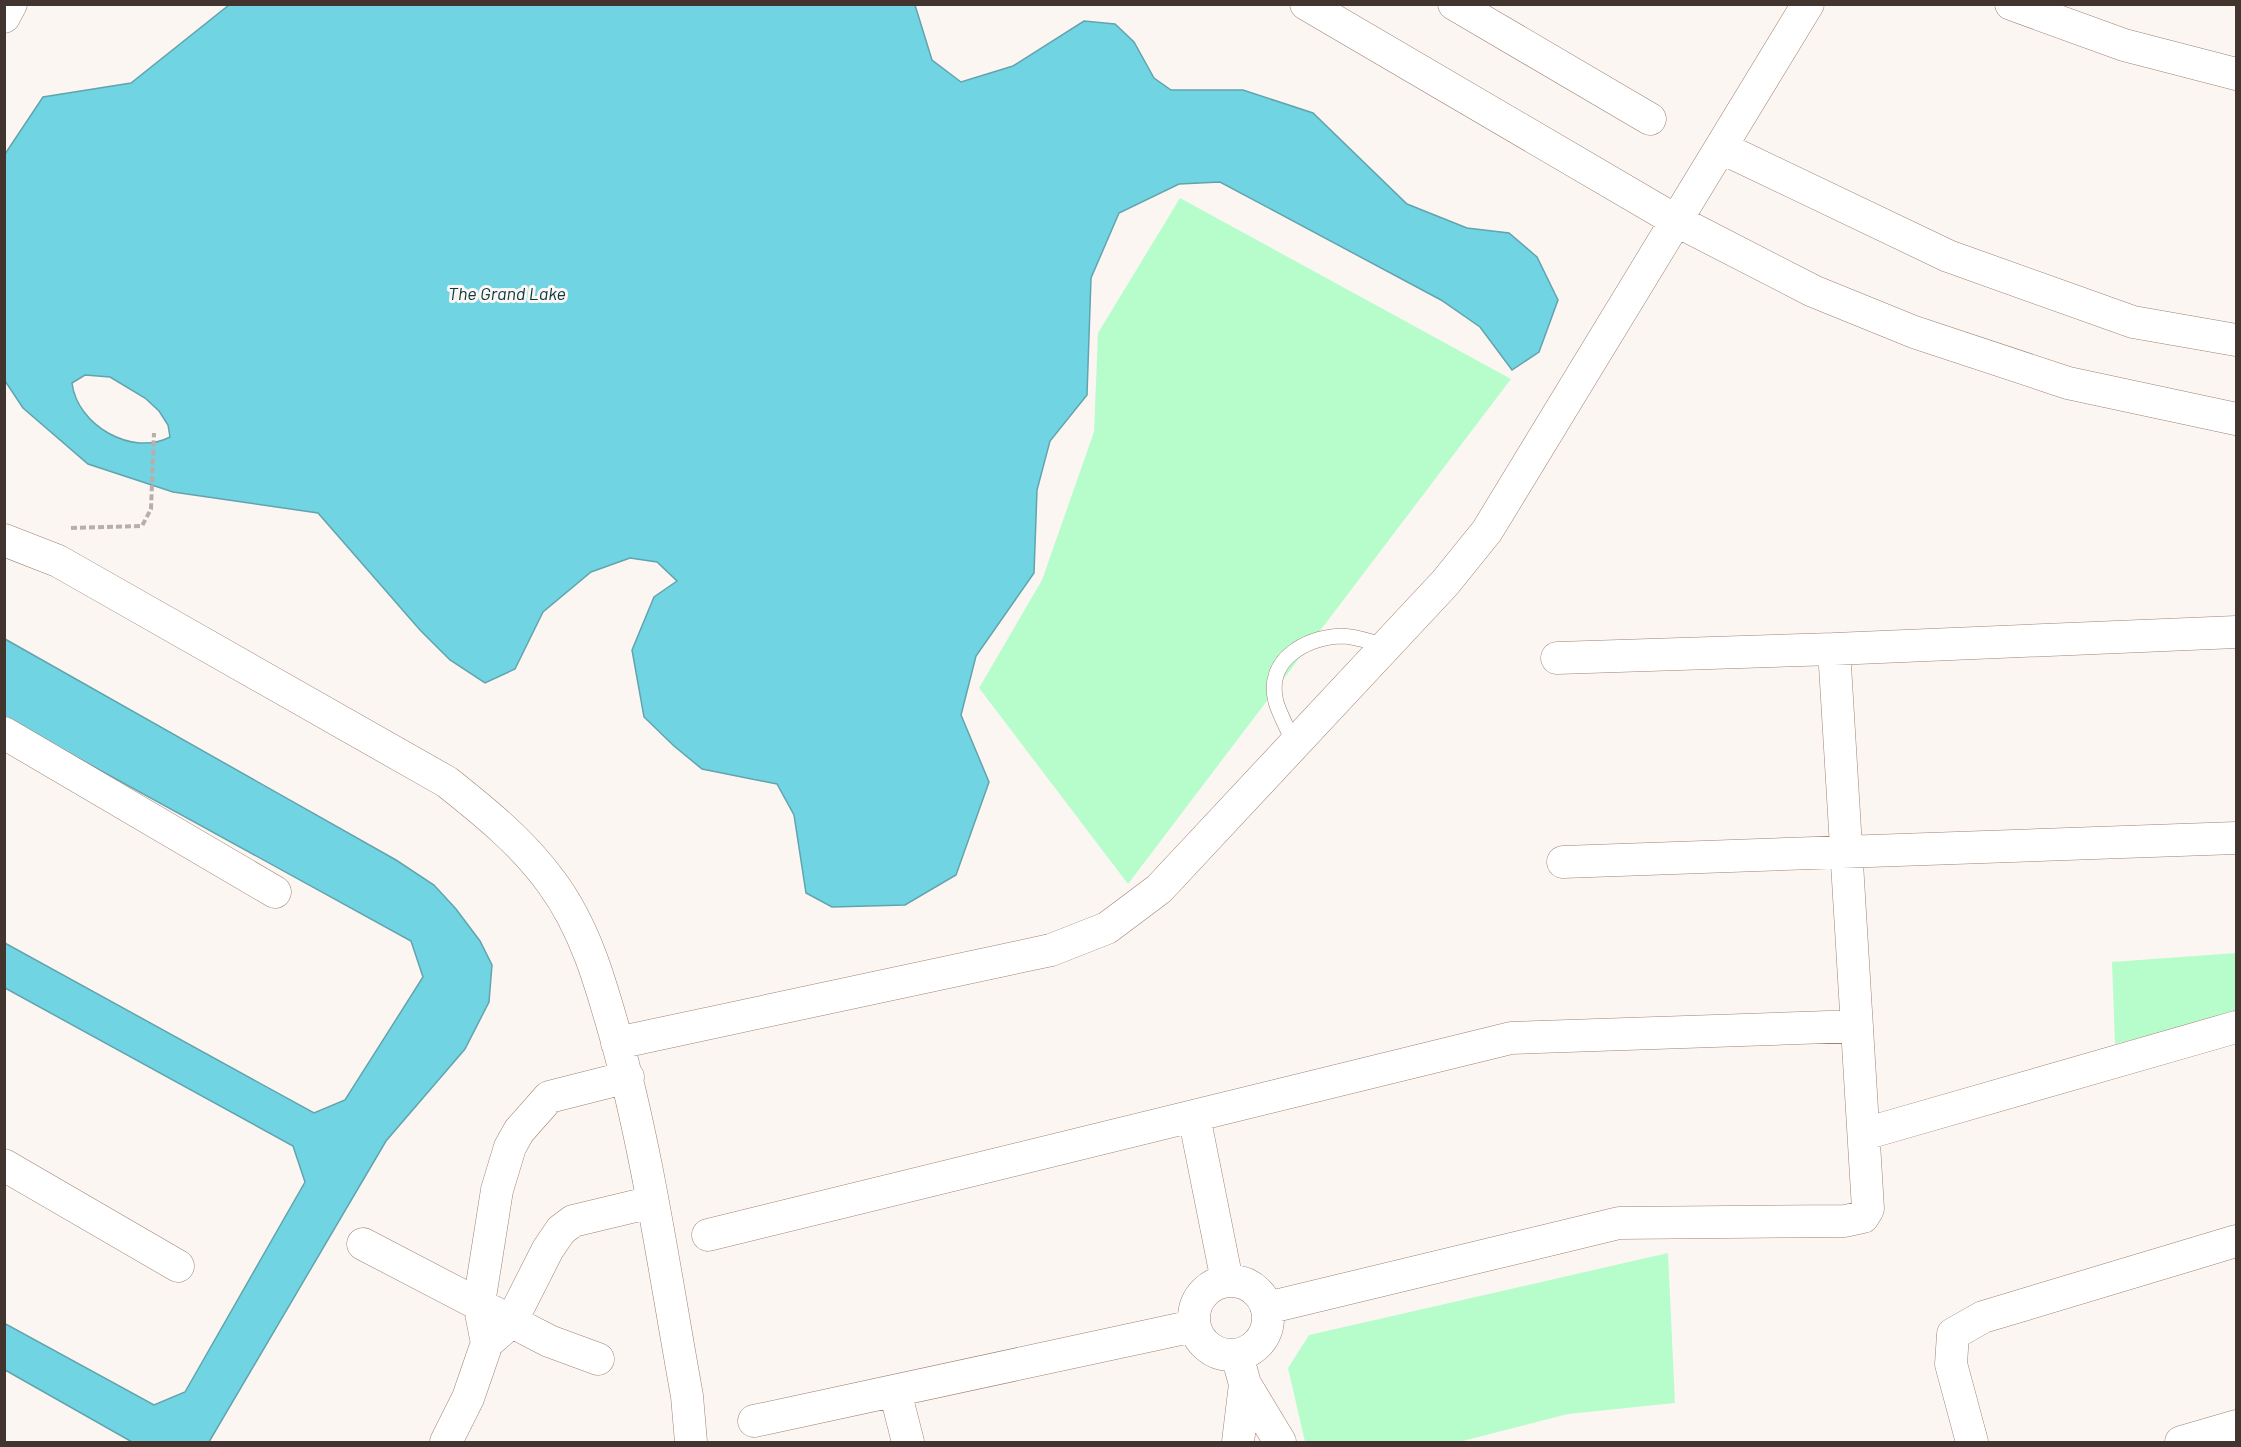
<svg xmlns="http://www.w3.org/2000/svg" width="2241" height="1447" font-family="Barlow,sans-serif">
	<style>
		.green { fill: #b7fdcc }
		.water { fill: #70d4e2; stroke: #62a4ad; stroke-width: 1.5; fill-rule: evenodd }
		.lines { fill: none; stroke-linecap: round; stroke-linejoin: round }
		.service-casing { stroke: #9f8275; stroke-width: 16 }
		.minor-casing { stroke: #9f8275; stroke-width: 33 }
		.path { stroke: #b8afab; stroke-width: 4; stroke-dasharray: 6 3; stroke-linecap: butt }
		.service { stroke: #fff; stroke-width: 15 }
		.minor { stroke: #fff; stroke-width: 32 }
		.labels { text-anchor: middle; stroke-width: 6; stroke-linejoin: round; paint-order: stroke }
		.water-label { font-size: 18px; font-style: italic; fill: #093a40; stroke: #fcf6f3 }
	</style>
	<rect width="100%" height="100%" fill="#fcf6f3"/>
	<path class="green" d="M1180 198 1511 379 1128 884 979 688 1042 580 1094 432 1098 333Z
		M2236 953V1014L2115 1044 2112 962Z
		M1668 1253 1675 1403 1568 1414 1459 1442H1305L1288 1368 1309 1335Z"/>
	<path class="water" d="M229 5H915L932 60 961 82 1013 66 1084 21 1115 24 1134 42 1154 78 1171 90H1243L1313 113 1407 204 1467 228 1509 233 1537 257 1558 300 1539 352 1512 370 1480 327 1441 300 1220 182 1179 184 1119 213 1091 278 1087 395 1050 441 1037 490 1034 573 976 656 961 715 989 782 956 875 905 905 832 907 806 893 794 815 777 784 702 769 674 746 644 717 632 650 654 597 677 581 657 562 630 558 591 572 543 612 515 669 485 683 450 660 420 630 318 513 173 492 88 464 23 408 5 381V154L43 97 131 83ZM85 375 110 377 145 398 159 411 168 425 170 437C132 457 77 425 72 383Z
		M5 639 396 860 434 885 456 909 480 941 492 965 489 1002 465 1049 386 1141 209 1442H132L5 1370 4 1323 154 1405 185 1392 305 1182 293 1146 5 988V943L314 1113 345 1100 423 977 411 941 5 718Z"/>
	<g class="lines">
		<g class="service-casing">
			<path id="service" d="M1295 745C1289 731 1280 716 1276 702 1265 659 1306 638 1341 636 1356 636 1373 643 1387 646"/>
		</g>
		<g class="minor-casing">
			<path id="minor" d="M1306 4 1675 220 1813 291 1914 332 2068 383 2236 419
				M1454 4 1650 119
				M2011 4 2124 45 2236 74
				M4 17 11 4
				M1722 148 1948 256 2133 322 2236 340
				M4 540 58 561 447 782C486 813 523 843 552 883 585 928 600 981 615 1034 648 1152 665 1275 687 1396L691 1442
				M1557 658 1834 649 2236 632
				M4 733 275 892
				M1563 862 2236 838
				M617 1043 1051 950 1107 928 1159 889 1445 583 1487 531 1808 4
				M1194 1116 1227 1281
				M1864 1134 2236 1027
				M4 1165 178 1266
				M708 1235 1511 1038 1857 1026
				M363 1244 549 1341 598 1359
				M1194 1318a37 37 0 1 1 74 0a37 37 0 1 1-74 0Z
				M1267 1308 1619 1223 1845 1221 1863 1217 1868 1209 1834 649
				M487 1343 479 1303 485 1266 497 1190 510 1147 519 1131 549 1097 628 1077
				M1237 1355 1245 1384 1280 1442
				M895 1391 908 1442
				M754 1421 1194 1326
				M446 1442 468 1398 487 1343 511 1322 548 1249 561 1230 573 1221 652 1202
				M1238 1442 1245 1384
				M1972 1442 1951 1364 1953 1334 1983 1317 2236 1241
				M2181 1442 2236 1426"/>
		</g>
		<path class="path" d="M71 528 142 526 151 509 154 433"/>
		<use href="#service" class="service"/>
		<use href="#minor" class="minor"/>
	</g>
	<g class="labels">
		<g class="water-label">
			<text x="507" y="300">The Grand Lake</text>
		</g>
	</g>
	<rect width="2241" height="1447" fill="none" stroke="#423530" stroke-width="12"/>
</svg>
